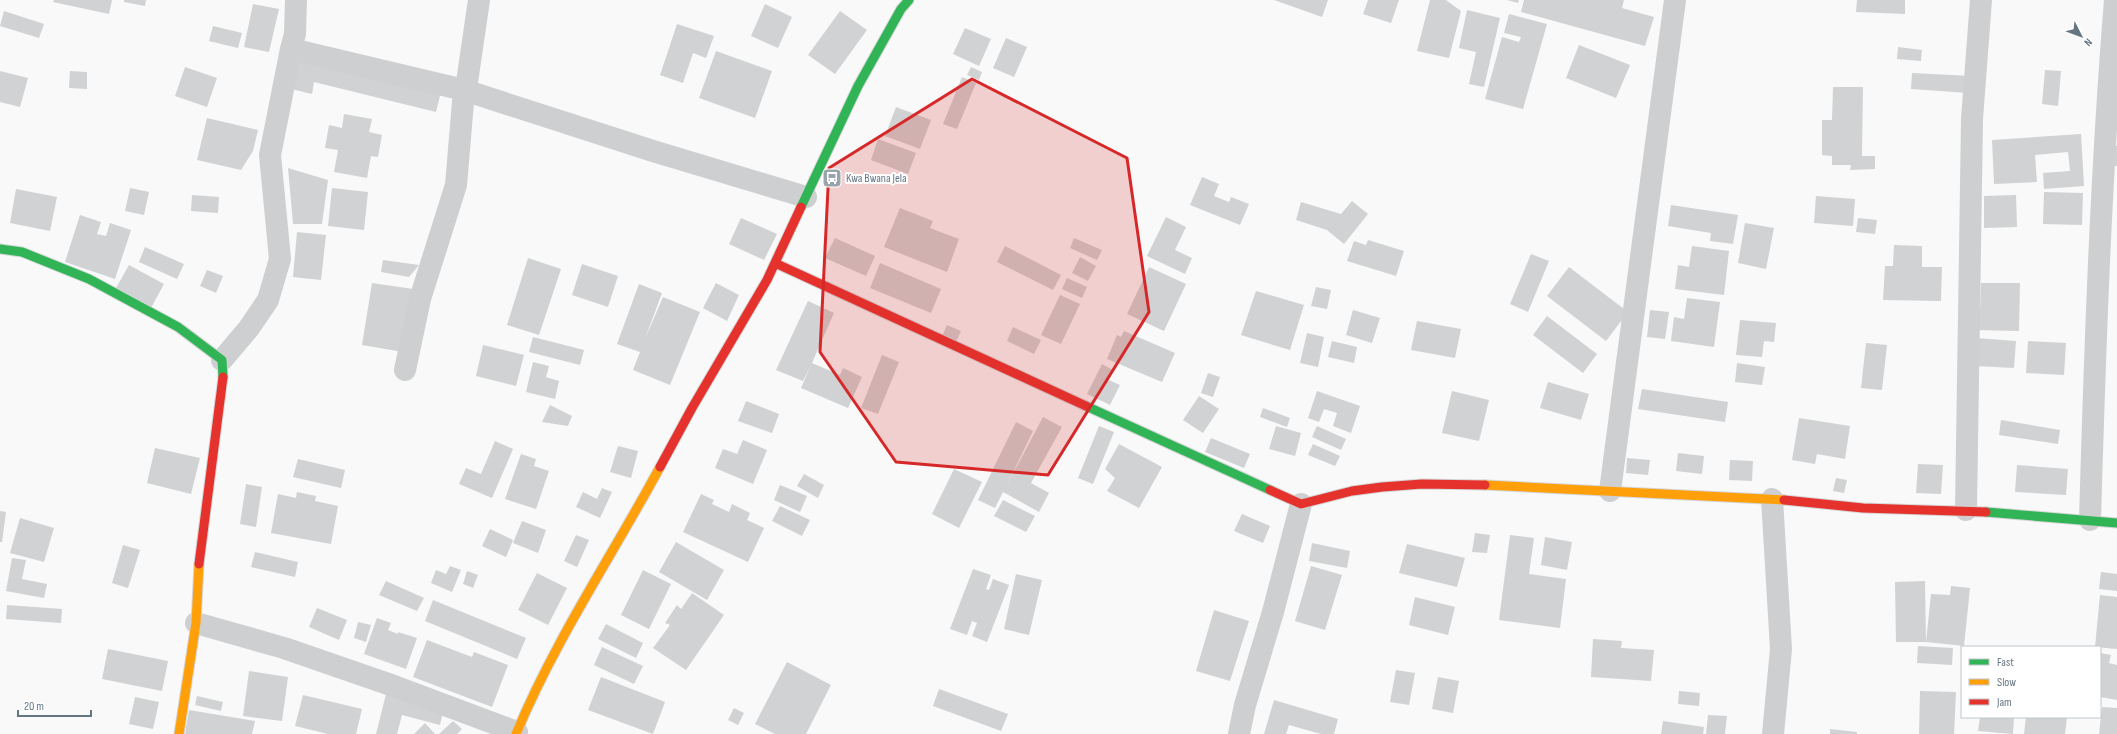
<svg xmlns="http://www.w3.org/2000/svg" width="2117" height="734" font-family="'Sofia Sans Condensed',sans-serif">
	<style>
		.building { fill: #d0d2d3 }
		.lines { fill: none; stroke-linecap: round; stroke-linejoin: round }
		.fast-casing { stroke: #d5d6d7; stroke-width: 11 }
		.slow-casing { stroke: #d5d6d7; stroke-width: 11 }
		.jam-casing { stroke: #d5d6d7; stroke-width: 11 }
		.street { stroke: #cecfd0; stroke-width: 22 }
		.fast { stroke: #30b455; stroke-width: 9 }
		.slow { stroke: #ff9f0a; stroke-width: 9 }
		.jam { stroke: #e5322d; stroke-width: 9 }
		.marked { fill: #d62828; fill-opacity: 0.2; stroke: #d62828; stroke-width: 3; stroke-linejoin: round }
		.labels { text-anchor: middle; stroke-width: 4; stroke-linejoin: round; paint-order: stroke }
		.poi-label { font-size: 12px; fill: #657683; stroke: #fff; text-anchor: start }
	</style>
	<rect width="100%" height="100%" fill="#f9f9f9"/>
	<path class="building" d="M54 0H112L109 14 53 2Z
		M124 0H146L145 6 124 2Z
		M1274 0H1328L1322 17Z
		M1368 0H1399L1391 23 1363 14Z
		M1430 0H1446L1461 11 1449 58 1417 51Z
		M1507 0H1519L1518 3Z
		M1524 0H1624L1622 8 1654 17 1645 46 1521 12Z
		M1857 0H1905V14L1856 12Z
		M253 4 279 9 269 52 244 47Z
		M765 4 792 17 778 48 751 36Z
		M1467 10 1500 18 1484 87 1469 84 1476 52 1459 48Z
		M4 11 44 24 39 38 0 26Z
		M840 11 867 30 835 74 808 55Z
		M1509 14 1547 24 1523 109 1485 99 1502 37 1519 42 1521 37 1504 33Z
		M677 24 714 36 706 58 693 53 683 83 660 75Z
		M213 26 242 33 238 48 209 41Z
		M965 28 991 39 979 66 953 54Z
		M1006 38 1027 47 1014 77 993 68Z
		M1579 45 1630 65 1616 98 1566 78Z
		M1898 47 1922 50 1921 61 1897 59Z
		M716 51 772 71 755 118 699 98Z
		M295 56 441 92 436 112 314 82 312 94 287 88Z
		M185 67 217 78 207 107 175 96Z
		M971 67 982 72 979 80 967 75Z
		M2045 70 2061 71 2058 106 2042 104Z
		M0 71 28 78 20 107 0 102Z
		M70 71 87 72V89L69 88Z
		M1912 73 1971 76 1969 93 1911 89Z
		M962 77 976 83 957 129 943 124Z
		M1833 87H1863L1862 156H1875V169L1850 170 1851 165H1832V156L1822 155V120H1832Z
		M896 107 931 120 920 149 885 136Z
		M344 114 372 119 369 132 382 135 378 157 371 156 367 178 334 172 338 150 325 148 329 125 342 128Z
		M207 118 258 130 253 151 241 170 197 160Z
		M2081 134 2084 186 2044 189 2043 173 2070 171 2068 152 2035 155 2037 182 1994 184 1992 140Z
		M878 139 916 153 908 174 871 160Z
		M2112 145 2117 146V166H2112Z
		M288 168 328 180 322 224H293Z
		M1202 177 1219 184 1214 196 1229 202 1231 197 1249 204 1240 225 1190 205Z
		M130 188 149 192 144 215 125 211Z
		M332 188 368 192 364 230 328 226Z
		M16 189 57 197 50 231 10 223Z
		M2044 192 2083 193 2082 225 2043 224Z
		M192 195 219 197 218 213 191 211Z
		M2016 195 2017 227 1984 228V196Z
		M1816 196 1855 199 1853 226 1814 223Z
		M1352 201 1368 214 1344 244 1327 230 1296 220 1301 202 1341 214Z
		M1671 205 1738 215 1733 244 1710 241 1711 233 1668 226Z
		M900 208 933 221 930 228 959 239 947 272 884 247Z
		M80 215 101 222 97 234 106 236 110 223 131 230 115 279 65 262Z
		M1166 217 1186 227 1175 250 1192 258 1185 274 1147 256Z
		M741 218 777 234 764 260 729 244Z
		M1858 218 1877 220 1875 234 1856 232Z
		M1745 223 1774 228 1766 269 1738 263Z
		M297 232 326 235 321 280 293 277Z
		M835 238 875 256 866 276 825 258Z
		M1074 238 1102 250 1097 260 1070 248Z
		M1368 240 1404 251 1396 276 1347 261 1354 241 1366 245Z
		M1894 245 1922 246V267H1942L1941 301 1883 300 1885 266H1893Z
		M1005 246 1061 275 1053 290 997 262Z
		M1692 246 1729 251 1724 295 1675 289 1678 265 1689 267Z
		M145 247 184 264 177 279 139 262Z
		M1531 254 1549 261 1528 312 1510 304Z
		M1080 257 1096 266 1088 281 1072 273Z
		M528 258 561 269 539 335 507 325Z
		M383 260 419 265 409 277 381 272Z
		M880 263 941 289 931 313 870 288Z
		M582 264 618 276 608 307 572 295Z
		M129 265 164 284 151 308 116 288Z
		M1149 267 1186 284 1164 331 1127 314Z
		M1569 267 1628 312 1606 341 1547 296Z
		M207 270 223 276 216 293 200 286Z
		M1067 278 1087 287 1082 298 1062 289Z
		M372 283 413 289 403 352 362 345Z
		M716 283 739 295 727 321 703 308Z
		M1981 283H2020L2019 331 1973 330V313H1980Z
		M639 284 662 293 645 339 663 297 700 312 670 385 633 370 640 352 617 344Z
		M1316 287 1331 290 1327 309 1311 306Z
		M1256 291 1304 305 1290 350 1241 335Z
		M1060 295 1080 304 1061 344 1041 335Z
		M1687 298 1720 302 1714 347 1671 341 1674 317 1684 319Z
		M808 301 834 313 812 363 840 375 843 368 862 377 848 408 801 388 811 365 803 381 776 370Z
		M1353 310 1380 318 1372 343 1346 335Z
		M1650 310 1669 312 1665 339 1647 337Z
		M1547 316 1597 354 1583 373 1533 335Z
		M1740 320 1776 323 1774 342 1764 341 1762 357 1736 355Z
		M1417 321 1461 329 1455 358 1411 350Z
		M947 325 961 331 956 342 942 336Z
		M1013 327 1041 340 1034 354 1007 341Z
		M1124 331 1175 353 1162 382 1107 359 1117 335 1121 337Z
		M1307 333 1324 337 1318 367 1300 363Z
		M533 337 584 350 580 365 529 352Z
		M1977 338 2016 341 2014 368 1975 366Z
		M1332 341 1357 347 1354 363 1328 357Z
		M2028 341 2066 343 2064 375 2026 373Z
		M1866 343 1887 345 1882 390 1861 388Z
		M483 345 524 355 516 386 476 376Z
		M882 355 899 362 878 414 861 408Z
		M533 362 549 366 546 377 559 381 555 399 526 392Z
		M1737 363 1765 367 1762 385 1735 382Z
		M1102 364 1113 370 1109 380 1120 385 1110 405 1087 394Z
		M1208 373 1220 377 1213 397 1201 393Z
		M1548 382 1589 394 1581 420 1540 408Z
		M1642 389 1728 402 1725 422 1638 409Z
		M1317 391 1360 406 1351 433 1333 426 1337 413 1324 409 1319 422 1308 418Z
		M1452 391 1489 400 1479 441 1442 433Z
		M1199 396 1219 409 1203 433 1183 420Z
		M746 401 779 414 772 433 738 421Z
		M550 405 572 416 568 426 542 422Z
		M1263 408 1290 418 1287 427 1260 417Z
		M1043 417 1062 427 1031 483 1049 493 1039 512 1003 492 995 508 978 500 1016 422 1033 431 1008 483Z
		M1799 418 1850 426 1845 459 1817 454 1815 464 1792 460Z
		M2001 420 2060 430 2058 444 1999 435Z
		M1099 426 1114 432 1093 484 1078 478Z
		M1276 426 1301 433 1295 456 1269 449Z
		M1317 426 1346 439 1341 450 1312 437Z
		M1211 438 1250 454 1244 468 1205 452Z
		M743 440 767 450 753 484 715 468 723 449 737 454Z
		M495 441 513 449 492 498 459 484 466 468 481 474Z
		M1119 444 1162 467 1139 508 1107 491 1115 478 1105 469Z
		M1313 444 1340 456 1335 466 1308 455Z
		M618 446 638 451 631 478 610 472Z
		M155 448 200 458 191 494 147 483Z
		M1678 453 1704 456 1702 474 1676 471Z
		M521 454 536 459 534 466 549 471 536 509 505 499Z
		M1627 458 1650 460 1648 475 1626 473Z
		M298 459 345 470 341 488 293 477Z
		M1730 460 1753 461 1752 481 1729 480Z
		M1918 464 1943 465 1941 494 1916 493Z
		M2017 465 2068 469 2066 495 2015 492Z
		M954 469 982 482 959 528 932 514Z
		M804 474 824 485 818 498 797 486Z
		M1836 478 1847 480 1844 493 1833 491Z
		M246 484 262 487 256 527 240 524Z
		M780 485 807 496 800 512 774 500Z
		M602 488 612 492 600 518 576 507 583 492 597 499Z
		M297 492 316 496 315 501 338 506 331 544 271 533 278 494 296 498Z
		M701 494 714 500 712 504 729 512 732 504 750 513 747 520 764 528 748 562 683 532Z
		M1003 500 1035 516 1026 532 994 516Z
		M780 506 810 520 802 536 772 521Z
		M0 511 6 512 2 542H0Z
		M1242 514 1270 526 1263 543 1234 531Z
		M20 518 54 528 44 562 10 553Z
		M522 521 546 530 538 553 513 543Z
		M490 529 513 540 506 557 482 546Z
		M1475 533 1490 535 1487 553 1472 552Z
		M576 535 589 540 577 567 564 561Z
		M1510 535 1534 538 1529 574 1566 579 1560 628 1499 620Z
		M1545 537 1572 542 1567 570 1541 565Z
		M676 542 724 570 707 600 659 572Z
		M1312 543 1350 551 1347 568 1309 561Z
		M1407 544 1465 558 1457 587 1399 573Z
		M123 545 140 550 128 588 112 583Z
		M255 552 298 562 295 577 251 567Z
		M12 558 26 560 22 579 47 584 44 598 6 591Z
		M450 566 461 570 452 592 431 583 436 570 446 574Z
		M1311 566 1342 575 1325 630 1295 621Z
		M973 569 991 575 986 589 989 590 993 579 1009 585 987 642 972 636 977 623 972 621 967 635 950 629Z
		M643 570 671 584 649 629 621 615Z
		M467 571 478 575 473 588 463 584Z
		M2101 572 2117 574V591L2099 589Z
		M537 573 567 588 548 625 518 610Z
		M1016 574 1042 580 1029 635 1004 629Z
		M386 581 424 598 417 611 379 595Z
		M1925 581 1926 642H1896L1895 582Z
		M1951 586 1970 588 1964 646 1926 642 1931 594 1950 595Z
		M692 593 724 615 686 670 653 648 670 625 665 623 677 605 681 609Z
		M2100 595 2117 597V649L2095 647Z
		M1415 597 1455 607 1448 635 1409 625Z
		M433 600 526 638 517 659 425 621Z
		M7 605 62 609 61 623 6 619Z
		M317 608 347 620 339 640 309 627Z
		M1214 610 1249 621 1230 681 1196 671Z
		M377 618 391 623 388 630 398 634V632L417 638 406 669 364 654Z
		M358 622 371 625 366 642 354 638Z
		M606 624 643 643 636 658 598 639Z
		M1593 639 1622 641 1621 648 1654 650 1651 681 1591 677Z
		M427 640 472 657 474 652 508 665 492 707 413 677Z
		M1918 646 1953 648 1952 665 1917 663Z
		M602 647 643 666 634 684 594 665Z
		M108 649 168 661 162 691 102 679Z
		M2100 653 2111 655 2109 663 2117 665V700L2100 697Z
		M787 662 831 685 806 734H775L755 724Z
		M1396 670 1415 673 1409 705 1390 702Z
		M249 671 288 677 282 721 243 716Z
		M601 677 665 702 653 734 588 710Z
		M1438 677 1459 681 1453 713 1432 709Z
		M939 689 1008 714 1001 731 933 706Z
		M1679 691 1700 693 1699 706 1678 704Z
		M1920 691 1956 692 1954 734H1919Z
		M386 694 444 708 440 725 402 715 397 734H376Z
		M303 695 362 709 356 734H328L295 726Z
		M197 696 223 702 221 711 195 705Z
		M135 697 159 702 153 729 129 724Z
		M1274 700 1338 719 1334 734H1321L1289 725 1286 734H1264Z
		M2102 707 2117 708V734H2099Z
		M734 708 744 713 738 725 728 720Z
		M189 710 255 721 252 734H185Z
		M1708 715 1727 716 1725 734H1706Z
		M1980 717H2014L2013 734 1978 731Z
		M2026 717H2067L2065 734H2024Z
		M453 721 462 729 457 734H439Z
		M1663 721 1704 727 1703 734H1661Z
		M425 723 435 734H414Z
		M1830 729 1857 732V734H1830Z"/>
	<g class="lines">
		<g class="fast-casing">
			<path id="fast" d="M801 207 858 86 901 9 909 0
				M0 249 22 252 89 279 178 327 222 360 223 377
				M1086 406 1270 490
				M1986 512 2117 523"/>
		</g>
		<g class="slow-casing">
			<path id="slow" d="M1485 485 1784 500
				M179 734 196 623 199 564
				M516 734C555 640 612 556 660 467"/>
		</g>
		<g class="jam-casing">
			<path id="jam" d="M775 263 1086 406
				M660 467 692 408 767 280 801 207
				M1270 490 1301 504 1352 491 1382 487 1422 484 1485 485
				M1784 500 1863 508 1986 512
				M199 564 223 377"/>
		</g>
		<path class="street" d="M291 49 464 90 653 151 806 197
			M222 360 249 328 268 300 280 259 270 155 291 49 295 34 296 0
			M405 370 420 299 456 185 464 90 466 89 479 0
			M1610 491 1675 0
			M1772 499 1781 649 1773 734
			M1966 510 1972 119 1981 0
			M2090 520C2095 346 2101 173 2115 0
			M196 623 284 648 394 686 517 732
			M1239 734 1245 705 1273 612 1301 504"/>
		<use href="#fast" class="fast"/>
		<use href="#slow" class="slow"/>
		<use href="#jam" class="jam"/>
	</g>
	<path class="marked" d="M972 79 1127 158 1149 312 1048 475 896 462 820 352 829 168Z"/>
	<defs>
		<g id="bus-square" transform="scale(1)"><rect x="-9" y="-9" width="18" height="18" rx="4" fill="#99a4ac" stroke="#fff"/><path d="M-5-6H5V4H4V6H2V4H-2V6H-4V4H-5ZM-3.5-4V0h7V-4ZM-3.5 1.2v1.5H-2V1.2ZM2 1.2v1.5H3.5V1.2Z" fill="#fff"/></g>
	</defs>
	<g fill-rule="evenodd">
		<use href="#bus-square" x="832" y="178"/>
	</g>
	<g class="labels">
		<g class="poi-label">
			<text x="846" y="182">Kwa Bwana Jela</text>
		</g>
	</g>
	<rect x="1961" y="646" width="140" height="72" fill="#ffffff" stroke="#c1c8cd"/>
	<rect x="1969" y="659" width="20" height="6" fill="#30b455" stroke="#c1c8cd"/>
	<text x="1997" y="666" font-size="12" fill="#657683">Fast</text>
	<rect x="1969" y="679" width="20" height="6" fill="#ff9f0a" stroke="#c1c8cd"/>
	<text x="1997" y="686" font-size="12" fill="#657683">Slow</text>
	<rect x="1969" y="699" width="20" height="6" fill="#e5322d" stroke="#c1c8cd"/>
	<text x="1997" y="706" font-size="12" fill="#657683">Jam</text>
	<g transform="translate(2081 36) rotate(132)" stroke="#ffffff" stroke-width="3" paint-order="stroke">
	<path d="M0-3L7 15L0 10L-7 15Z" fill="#657683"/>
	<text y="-6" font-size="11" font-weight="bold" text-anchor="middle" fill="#657683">N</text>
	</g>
	<path d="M18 710v6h73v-6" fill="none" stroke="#657683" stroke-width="2"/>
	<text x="24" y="710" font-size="12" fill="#657683" stroke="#ffffff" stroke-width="3" paint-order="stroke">20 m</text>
</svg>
